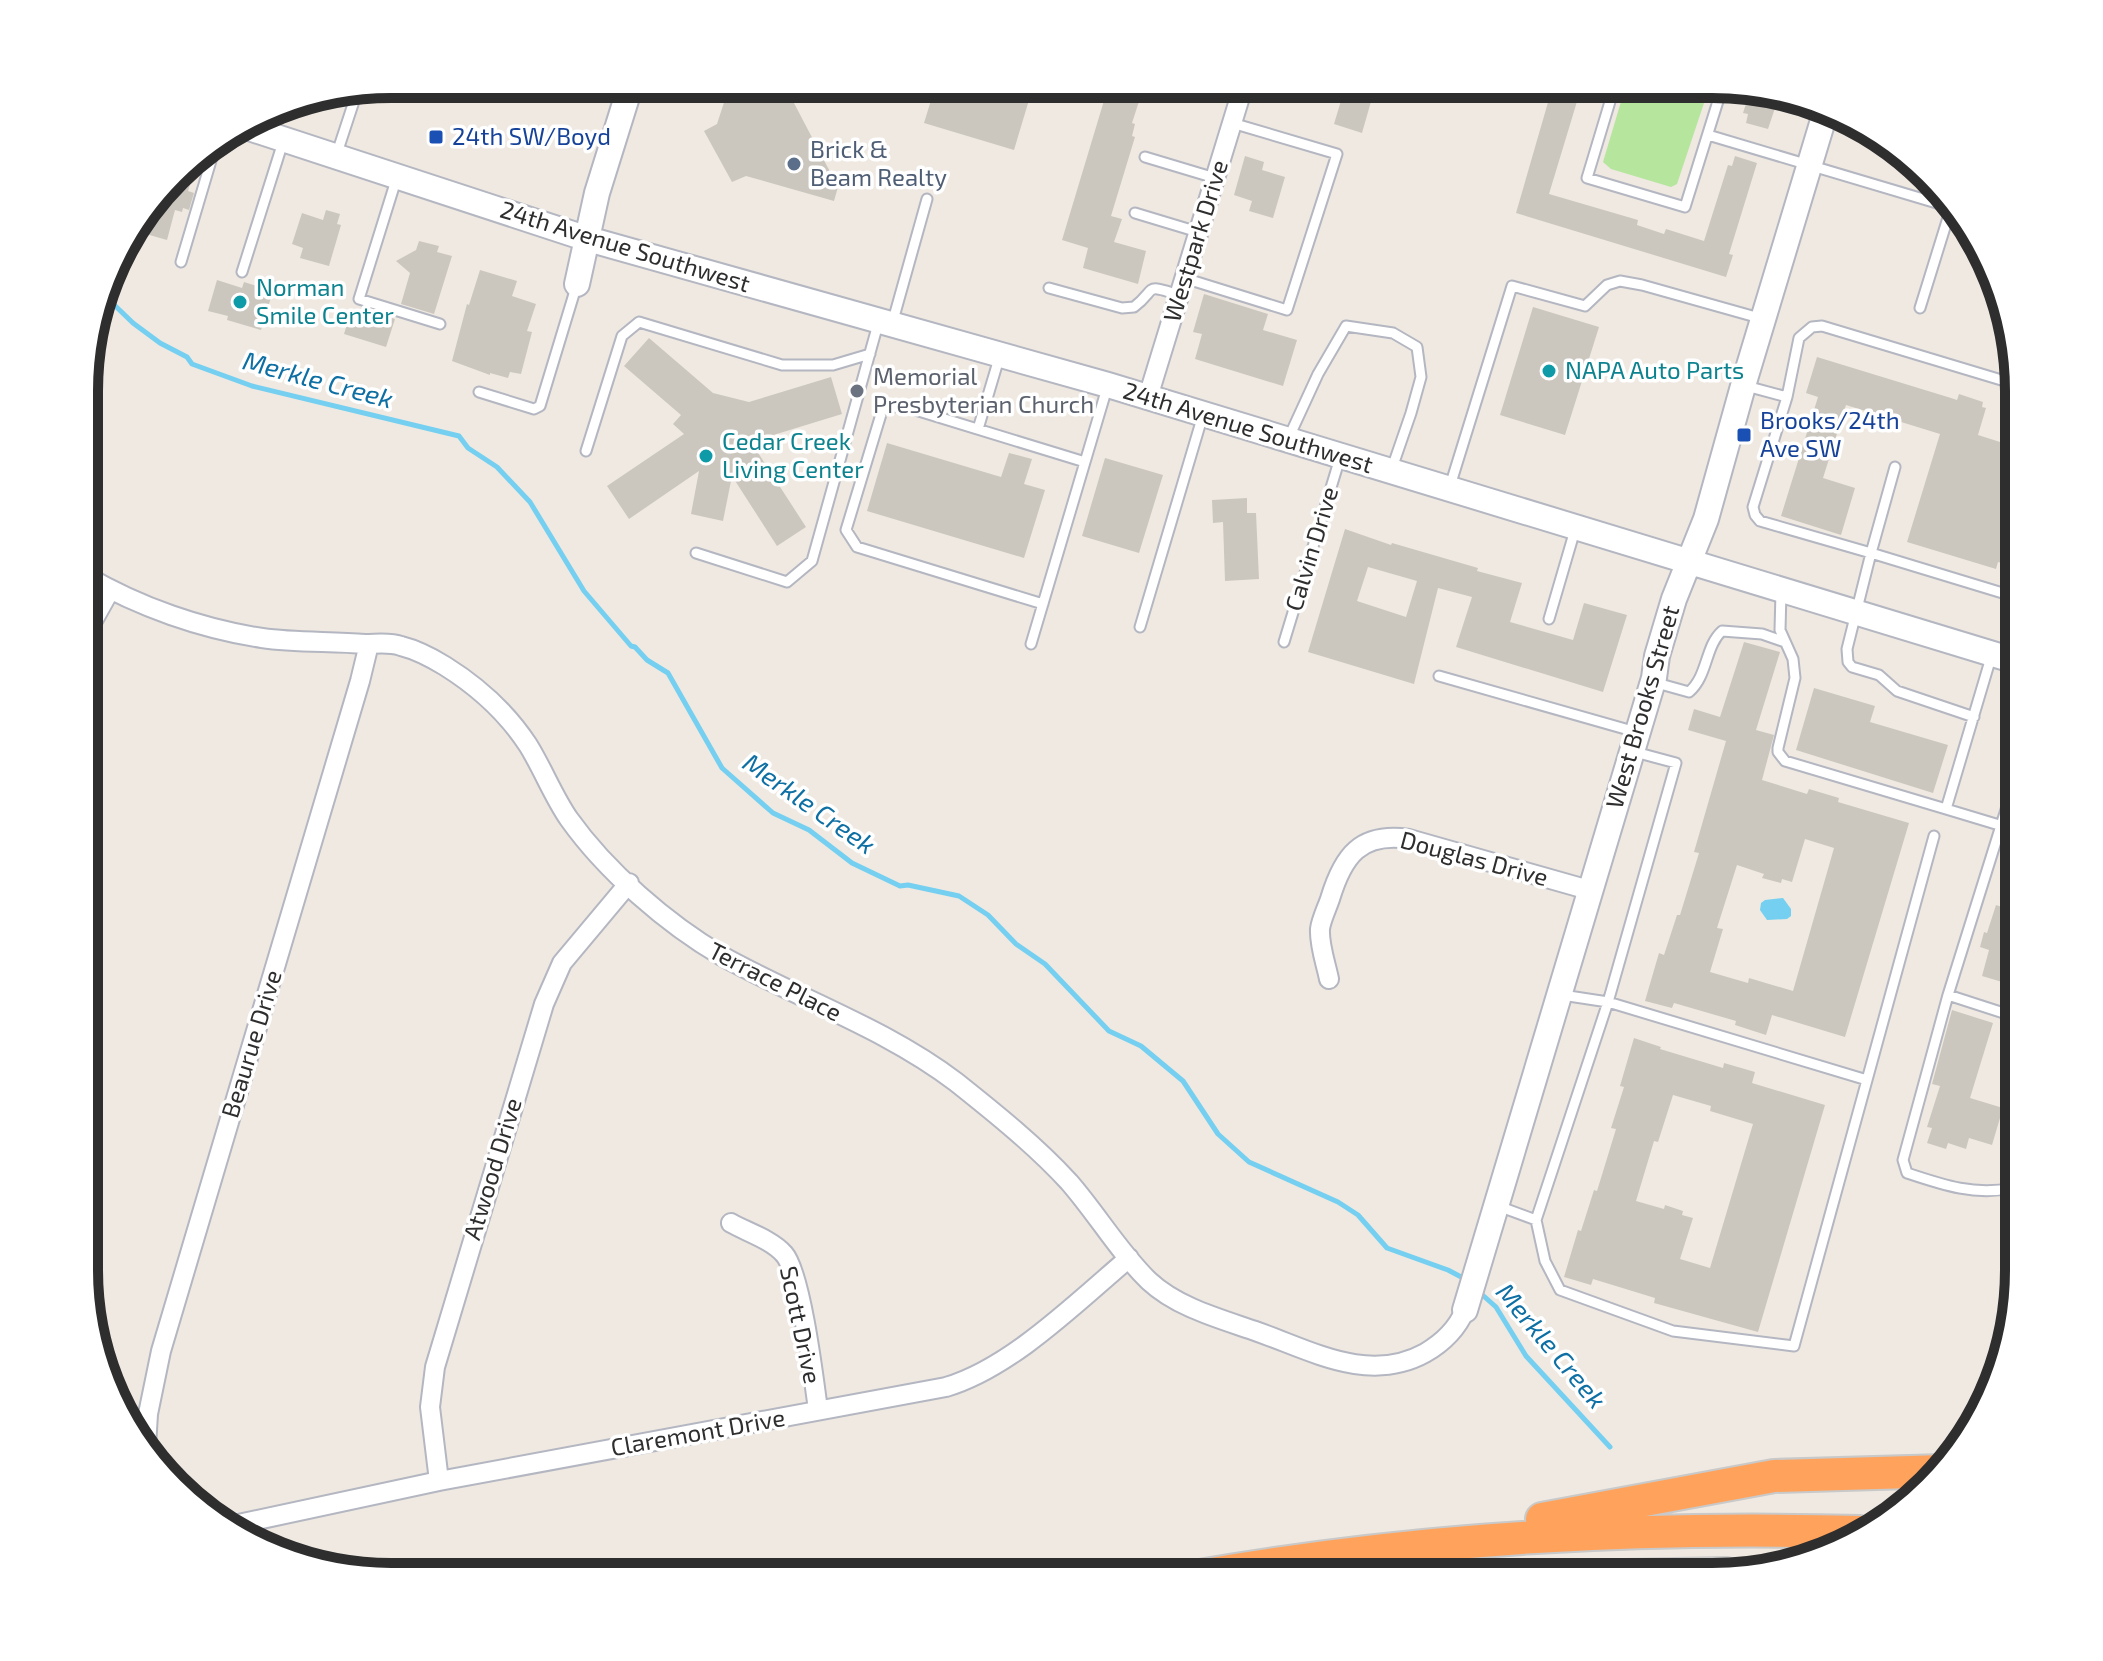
<svg xmlns="http://www.w3.org/2000/svg" width="2103" height="1661" font-family="'Exo 2',sans-serif">
	<style>
		.green { fill: #b6e59e }
		.water { fill: #75cff0 }
		.lines { fill: none; stroke-linecap: round; stroke-linejoin: round }
		.stream { stroke: #75cff0; stroke-width: 5 }
		.building { fill: #cbc7bf; fill-rule: evenodd }
		.lane-casing { stroke: #b4b7c1; stroke-width: 13 }
		.street-casing { stroke: #b4b7c1; stroke-width: 22 }
		.secondary-casing { stroke: #b4b7c1; stroke-width: 28 }
		.highway-casing { stroke: #c9c9c9; stroke-width: 36 }
		.lane { stroke: #fff; stroke-width: 9 }
		.street { stroke: #fff; stroke-width: 18 }
		.secondary { stroke: #fff; stroke-width: 24 }
		.highway { stroke: #ffa35c; stroke-width: 32 }
		.transit-dot { fill: #1a4fb4; stroke: #fff; stroke-width: 3 }
		.service-dot { fill: #5c6f8a; stroke: #fff; stroke-width: 3 }
		.culture-dot { fill: #0f9aa8; stroke: #fff; stroke-width: 3 }
		.worship-dot { fill: #6b7280; stroke: #fff; stroke-width: 3 }
		.labels { text-anchor: middle; stroke-width: 7; stroke-linejoin: round; paint-order: stroke }
		.transit-label { font-size: 24px; fill: #164399; stroke: #fff; text-anchor: start }
		.service-label { font-size: 24px; fill: #4e5e75; stroke: #fff; text-anchor: start }
		.street-label { font-size: 24px; fill: #2e2e2e; stroke: #fff }
		.culture-label { font-size: 24px; fill: #0d838f; stroke: #fff; text-anchor: start }
		.worship-label { font-size: 24px; fill: #5b616d; stroke: #fff; text-anchor: start }
		.water-label { font-size: 26px; font-style: italic; fill: #0d6fa3; stroke: #fff }
		.rim { fill: none; stroke: #2e2e2e; stroke-width: 10 }
	</style>
	<rect width="100%" height="100%" fill="#efe9e1"/>
	<path class="green" d="M1626 85H1710L1677 184 1671 187 1611 169 1603 162Z"/>
	<path class="water" d="M1783 898 1791 909V916L1787 919 1767 920 1760 910 1761 903 1765 900Z"/>
	<g class="lines">
		<path class="stream" d="M105 296 133 323 160 343 187 357 192 364 252 386 459 436 468 448 497 467 530 502 584 591 631 646 635 647 647 660 668 673 722 768 773 813 809 830 852 863 900 886 908 885 959 896 988 915 1016 944 1045 964 1109 1031 1141 1046 1183 1081 1218 1134 1249 1162 1338 1202 1358 1215 1387 1248 1448 1270 1465 1279
			M1478 1291 1496 1307 1526 1356 1610 1447"/>
	</g>
	<path class="building" d="M730 84H784L838 187 834 201 746 176 732 182 704 131 717 124Z
		M936 84H1042L1036 102 1029 100 1014 150 924 123Z
		M1109 84H1139L1137 91 1142 92 1132 123 1135 124 1132 136 1135 137 1111 216 1122 219 1114 242 1146 251 1138 284 1083 268 1088 248 1062 240Z
		M1346 84H1376L1362 133 1334 124Z
		M1553 85H1582L1549 194 1638 220 1637 225 1664 234 1666 229 1704 241 1728 165 1732 166 1735 156 1757 163 1729 254 1733 255 1726 277 1516 213Z
		M1756 90 1779 96 1768 129 1746 123 1748 114 1743 113 1750 91 1755 93Z
		M1245 156 1264 162 1262 170 1285 177 1273 218 1249 211 1252 201 1234 195Z
		M182 168 194 171 188 191 194 193 189 210 183 208 182 212 175 210 167 240 132 230Z
		M326 210 340 214 337 224 341 225 329 266 300 258 303 248 292 244 302 213 323 220Z
		M419 241 439 246 437 252 452 256 434 314 401 304 410 273 396 261 416 250Z
		M480 270 517 281 512 296 536 304 527 331 532 332 521 374 510 372 508 378 490 373V375L452 361 467 304 469 305Z
		M217 280 242 288 244 282 273 291 261 330 227 320 228 316 208 311Z
		M1204 294 1268 314 1263 330 1297 340 1283 386 1195 359 1202 334 1193 332Z
		M1533 307 1599 327 1565 435 1500 415Z
		M368 310 395 319 386 347 344 334 351 311 367 315Z
		M649 338 713 393 749 402 831 377 842 414 751 442 806 527 777 546 732 476 723 521 691 514 699 471 629 519 607 486 684 434 673 424 681 415 624 366Z
		M1817 357 1951 398 1957 400 1959 394 1983 402 1982 407 1986 408 1978 435 2019 448V568L1998 562 1996 569 1907 542 1940 434 1846 405 1823 478 1855 488 1841 535 1781 516 1818 397 1806 393Z
		M887 443 1001 477 1009 453 1032 459 1024 484 1045 490 1024 558 867 511Z
		M1105 458 1163 475 1139 553 1082 536Z
		M1247 498V513H1256L1259 579 1225 581 1223 522 1213 523 1212 500Z
		M1345 529 1391 545 1392 543 1478 568 1477 571 1522 583 1510 622 1573 640 1584 603 1627 615 1603 692 1456 647 1472 597 1438 588 1414 684 1308 652ZM1368 567 1417 581 1406 617 1357 601Z
		M1744 642 1780 652 1756 730 1774 735 1762 780 1807 794 1809 789 1839 798 1838 802 1909 823 1845 1037 1772 1015 1766 1035 1735 1025 1736 1021 1674 1003 1672 1008 1645 1001 1659 953 1664 955 1677 915H1680L1699 853 1694 852 1726 741 1688 730 1694 709 1720 717ZM1805 839 1834 848 1793 991 1749 978 1748 983 1710 972 1723 929 1717 928 1737 865 1764 874 1762 878 1781 883 1782 879 1792 882Z
		M1814 688 1875 706 1870 722 1948 745 1933 793 1796 750Z
		M2015 863 2019 864V987L1982 976 1989 950 1980 947 1984 932 1987 933 1996 905 2002 907Z
		M1952 1010 1993 1023 1970 1098 2003 1108 1992 1145 1969 1138 1966 1149 1948 1143 1946 1149 1927 1143 1932 1128 1927 1127 1940 1086 1932 1084Z
		M1634 1038 1661 1047 1660 1049 1723 1068 1724 1063 1755 1072 1752 1083 1825 1105 1758 1332 1654 1303 1655 1298 1593 1279 1591 1285 1564 1277 1578 1230 1581 1231 1594 1190 1597 1191 1616 1129 1611 1128 1624 1087 1620 1086ZM1673 1095 1711 1106 1710 1111 1753 1124 1710 1268 1680 1259 1693 1218 1682 1215 1683 1211 1665 1205 1664 1209 1636 1201 1654 1141 1658 1142Z"/>
	<g class="lines">
		<g class="lane-casing">
			<path id="lane" d="M1276 84 1310 95
				M1615 85 1587 178 1685 207 1723 85
				M1323 91 1325 84
				M1708 135 1950 207
				M337 153 358 89
				M1145 157 1215 178
				M397 177 359 299 440 324
				M1135 213 1198 232
				M181 262 216 144
				M242 272 283 142
				M1184 278 1287 310 1337 154 1232 123
				M1049 288 1122 308 1134 307C1158 289 1142 283 1179 295
				M1920 308 1951 208
				M892 324 927 199
				M1746 386 1787 397 1753 507 1755 515 1760 521 1871 553 1847 649 1848 662 1852 667 1879 675 1897 691 1974 717
				M479 392 534 409 540 406 577 284
				M1787 397 1799 338 1812 327 1822 326 2018 385
				M978 429 1000 355
				M1289 437 1318 374 1346 326 1393 333 1417 347 1421 377 1411 413 1391 471
				M586 451 622 336 639 322 782 365H833L870 354
				M1895 467 1871 553 2019 598
				M1450 486 1512 286 1585 306 1607 285 1620 281 1642 285 1763 319
				M696 553 787 582 812 561 878 324
				M1781 592 1780 630 1793 659 1795 678 1778 748V752L1785 761 1946 809
				M1043 604 857 547 846 530 882 411 899 405 1085 462
				M1549 619 1575 530
				M1140 627 1203 415
				M1284 642 1340 458
				M1031 644 1107 388
				M1992 654 1946 809 2019 831
				M1439 676 1636 732
				M1653 682 1689 692C1708 676 1705 646 1722 631L1762 634 1785 642
				M1635 752 1676 763 1608 1002 1536 1220 1545 1261 1560 1290 1673 1331 1794 1346 1867 1080
				M1562 995 1608 1002 1867 1080 1934 836
				M1948 995 2019 1018
				M2012 1188C1975 1196 1943 1185 1907 1173L1903 1160 1948 995 2019 768
				M1498 1206 1536 1220"/>
		</g>
		<g class="street-casing">
			<path id="street" d="M1148 397 1244 84
				M86 576C139 607 202 629 262 638 296 643 331 641 365 644 377 644 390 642 401 646 417 650 432 658 445 666 477 686 507 713 528 745 543 769 553 796 569 819 606 871 667 924 722 956 799 999 885 1028 956 1082 995 1113 1036 1146 1069 1182 1097 1214 1119 1252 1149 1281 1178 1308 1221 1319 1258 1332 1312 1351 1369 1384 1425 1353 1444 1342 1457 1329 1465 1310
				M86 633 110 590
				M1329 979C1326 964 1319 945 1320 929 1321 920 1327 908 1330 899 1343 856 1360 832 1409 839L1589 890
				M2018 1201 2012 1188 2018 1151
				M731 1223C747 1232 772 1240 784 1254 801 1273 814 1380 818 1410
				M146 1446 148 1414 161 1351 360 681 369 644
				M439 1481 430 1407 435 1367 544 1004 562 963 629 883
				M229 1526 439 1481 946 1387C1011 1368 1077 1302 1129 1258"/>
		</g>
		<g class="secondary-casing">
			<path id="secondary" d="M246 127 588 239 1108 385 2019 662
				M577 284 597 193 631 84
				M1465 1310 1654 678 1657 656 1674 599 1706 519 1745 379 1827 107"/>
		</g>
		<g class="highway-casing">
			<path id="highway" d="M1542 1519 1774 1476 1944 1471
				M1194 1577C1417 1538 1634 1526 1860 1532
				M1573 1577 1726 1574"/>
		</g>
		<use href="#lane" class="lane"/>
		<use href="#street" class="street"/>
		<use href="#secondary" class="secondary"/>
		<use href="#highway" class="highway"/>
	</g>
	<g class="transit-dot">
		<rect x="428" y="129" width="16" height="16" rx="4"/>
		<rect x="1736" y="427" width="16" height="16" rx="4"/>
	</g>
	<circle class="service-dot" cx="794" cy="164" r="8"/>
	<g class="culture-dot">
		<circle cx="240" cy="302" r="8"/>
		<circle cx="1549" cy="371" r="8"/>
		<circle cx="706" cy="456" r="8"/>
	</g>
	<circle class="worship-dot" cx="857" cy="391" r="8"/>
	<g class="labels">
		<g class="transit-label">
			<text x="452" y="145">24th SW/Boyd</text>
			<text x="1760" y="429">Brooks/24th<tspan x="1760" dy="28">Ave SW</tspan></text>
		</g>
		<g class="service-label">
			<text x="810" y="158">Brick &amp;<tspan x="810" dy="28">Beam Realty</tspan></text>
		</g>
		<g class="street-label">
			<text transform="translate(1196 241) rotate(-73)" y="8">Westpark Drive</text>
			<text transform="translate(625 247) rotate(17)" y="8">24th Avenue Southwest</text>
			<text transform="translate(1248 428) rotate(17)" y="8">24th Avenue Southwest</text>
			<text transform="translate(1312 549) rotate(-73)" y="8">Calvin Drive</text>
			<text transform="translate(1643 707) rotate(-74)" y="8">West Brooks Street</text>
			<text transform="translate(1474 859) rotate(15)" y="8">Douglas Drive</text>
			<text transform="translate(775 982) rotate(27)" y="8">Terrace Place</text>
			<text transform="translate(252 1044) rotate(-73)" y="8">Beaurue Drive</text>
			<text transform="translate(493 1169) rotate(-73)" y="8">Atwood Drive</text>
			<text transform="translate(800 1325) rotate(78)" y="8">Scott Drive</text>
			<text transform="translate(698 1433) rotate(-10)" y="8">Claremont Drive</text>
		</g>
		<g class="culture-label">
			<text x="256" y="296">Norman<tspan x="256" dy="28">Smile Center</tspan></text>
			<text x="1565" y="379">NAPA Auto Parts</text>
			<text x="722" y="450">Cedar Creek<tspan x="722" dy="28">Living Center</tspan></text>
		</g>
		<g class="worship-label">
			<text x="873" y="385">Memorial<tspan x="873" dy="28">Presbyterian Church</tspan></text>
		</g>
		<g class="water-label">
			<text transform="translate(318 380) rotate(15)" y="9">Merkle Creek</text>
			<text transform="translate(809 804) rotate(35)" y="9">Merkle Creek</text>
			<text transform="translate(1551 1346) rotate(50)" y="9">Merkle Creek</text>
		</g>
	</g>
	<path d="M0 0H2103V1661H0ZM391 98H1712A293 293 0 0 1 2005 391V1270A293 293 0 0 1 1712 1563H391A293 293 0 0 1 98 1270V391A293 293 0 0 1 391 98Z" fill="#fff" fill-rule="evenodd"/>
	<path class="rim" d="M391 98H1712A293 293 0 0 1 2005 391V1270A293 293 0 0 1 1712 1563H391A293 293 0 0 1 98 1270V391A293 293 0 0 1 391 98Z"/>
</svg>
